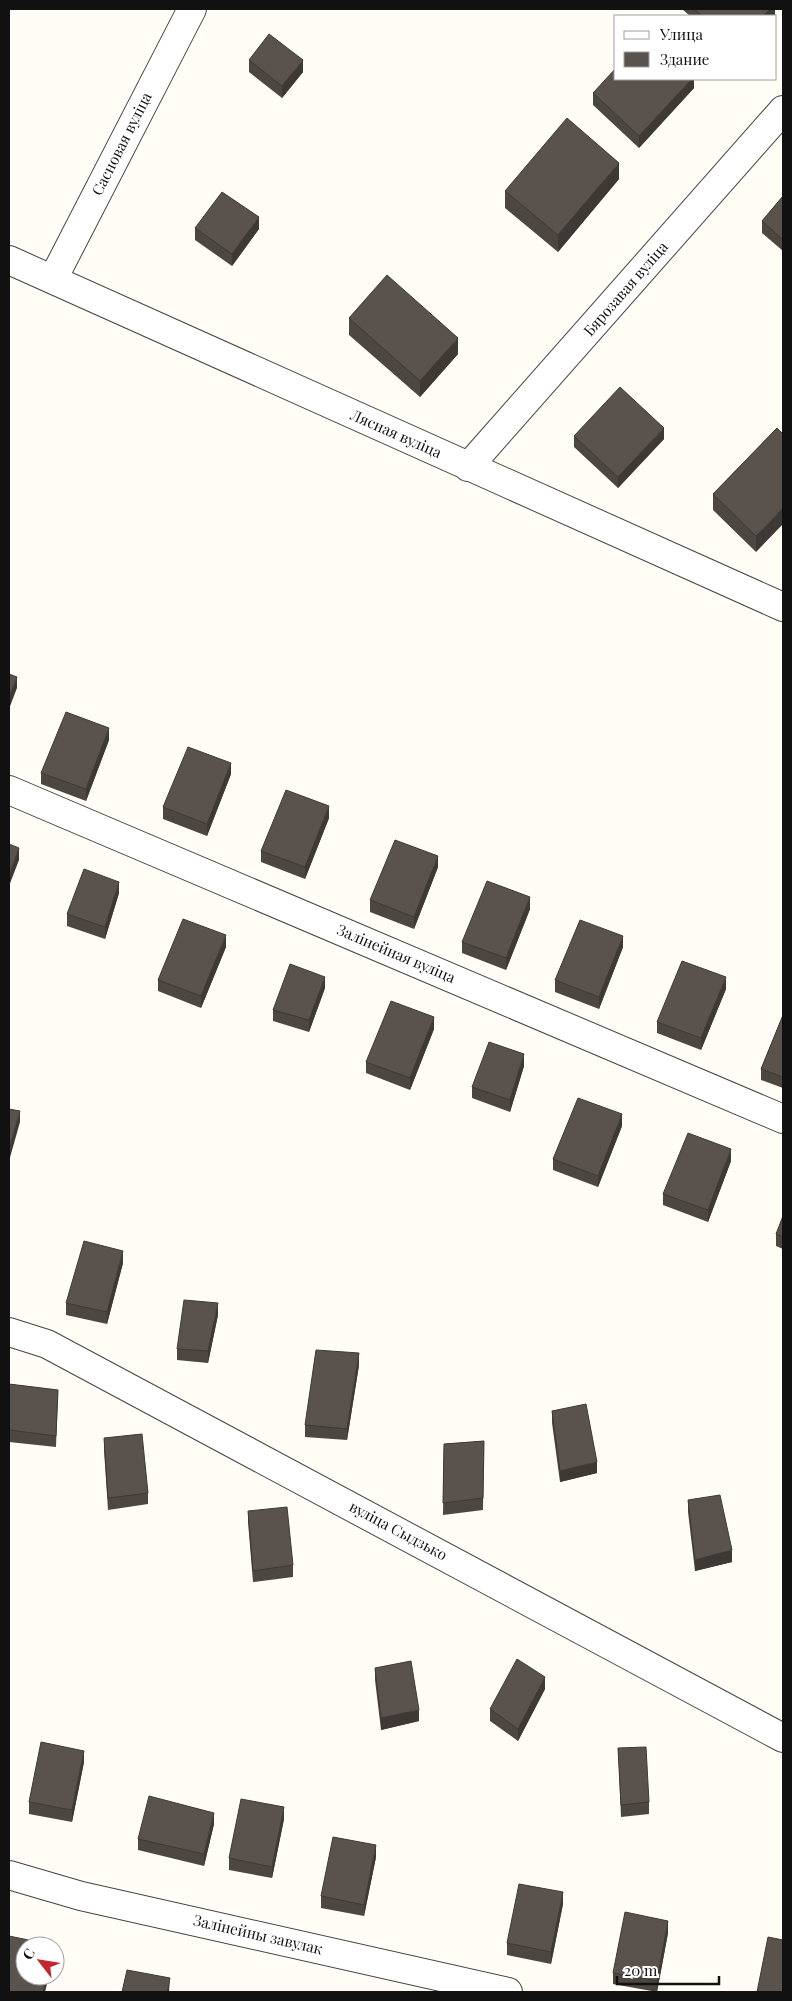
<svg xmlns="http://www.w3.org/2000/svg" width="792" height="2001" font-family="'Playfair Display',serif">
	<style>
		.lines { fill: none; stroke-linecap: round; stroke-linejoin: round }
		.street-casing { stroke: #444; stroke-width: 30 }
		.street { stroke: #fff; stroke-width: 28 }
		.wall { fill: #4d4742 }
		.shaded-wall { fill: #3f3936 }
		.building { fill: #5a524d; stroke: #3f3936 }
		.labels { text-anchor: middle; stroke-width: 5; stroke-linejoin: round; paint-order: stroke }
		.street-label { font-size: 15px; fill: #111; stroke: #fff }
	</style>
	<rect width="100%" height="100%" fill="#fffdf5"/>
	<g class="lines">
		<g class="street-casing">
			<path id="street" d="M9 260 783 607
				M53 279 192 9
				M468 467 783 110
				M9 790 783 1119
				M9 1332 47 1344 783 1738
				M9 1875 81 1896 508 1992"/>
		</g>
		<use href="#street" class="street"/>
	</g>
	<path class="wall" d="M682 9H775V15L774 16H690Z
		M249 60 303 72 282 98 249 72Z
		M694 79V88L639 148 593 105V93Z
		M619 179 558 252 505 208V191Z
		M783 196V251L762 233V221Z
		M195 228 259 229 232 266 195 240Z
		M349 318 458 354 420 397 349 335Z
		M777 428 756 552 713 510V494Z
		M574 436 664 439 618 488 574 447Z
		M109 740 86 801 41 784V773Z
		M231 774 207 836 163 819V807Z
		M329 818 305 879 261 862V851Z
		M438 867 414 929 370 912V900Z
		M119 893 105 939 67 926V914Z
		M530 909 506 970 462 953V942Z
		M226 947 201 1008 158 991V980Z
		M623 947 599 1009 555 992V980Z
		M325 988 309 1032 273 1021V1010Z
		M726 989 701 1050 657 1033V1022Z
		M783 1015V1088L761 1080V1069Z
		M434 1029 410 1090 366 1073V1062Z
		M524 1066 510 1112 472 1098V1087Z
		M622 1126 598 1187 553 1170V1159Z
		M731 1161 708 1222 663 1205V1194Z
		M783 1216V1249L776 1246V1234Z
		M123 1263 107 1324 66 1315V1303Z
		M218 1315 208 1363 177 1360V1349Z
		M359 1365 347 1440 305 1437V1425Z
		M9 1384 58 1390 56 1447 9 1442Z
		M552 1411 597 1473 560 1482 552 1423Z
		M104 1438 148 1493V1504L108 1510 104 1450Z
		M484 1441 483 1510 443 1515 444 1444Z
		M688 1500 732 1562 695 1571 688 1512Z
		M248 1511 293 1565V1577L253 1582 248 1522Z
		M375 1668 419 1721 381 1730 375 1680Z
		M545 1689 518 1741 490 1721V1709Z
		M618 1748 649 1802V1814L621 1817Z
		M84 1762 72 1822 29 1814V1802Z
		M284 1819 272 1878 229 1870V1858Z
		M214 1824 204 1866 138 1850V1839Z
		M376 1857 364 1916 321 1908V1896Z
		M563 1904 551 1964 507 1955V1943Z
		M668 1933 657 1992 613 1984V1973Z"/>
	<path class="shaded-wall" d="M770 9H775V15L774 16H763Z
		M303 60V72L282 98V86Z
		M692 79H694V88L639 148V136Z
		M619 163V179L558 252V235Z
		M259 217V229L232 266V254Z
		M458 338V354L420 397V381Z
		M664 428V439L618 488V477Z
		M783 508V524L756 552V536Z
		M17 677V688L9 709V697Z
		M109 728V740L86 801V789Z
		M231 763V774L207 836V824Z
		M329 806V818L305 879V867Z
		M19 848V860L9 886V875Z
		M438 856V867L414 929V917Z
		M119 882V893L105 939V927Z
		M530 897V909L506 970V958Z
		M226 935V947L201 1008V996Z
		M623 936V947L599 1009V997Z
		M325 977V988L309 1032V1020Z
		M726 977V989L701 1050V1038Z
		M434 1017V1029L410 1090V1078Z
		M524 1054V1066L510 1112V1100Z
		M20 1111V1122L9 1161V1149Z
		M622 1114V1126L598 1187V1176Z
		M731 1149V1161L708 1222V1210Z
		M123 1251V1263L107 1324V1312Z
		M218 1303V1315L208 1363V1351Z
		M359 1353V1365L347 1440V1429Z
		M597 1462V1473L560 1482V1471Z
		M732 1550V1562L695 1571V1560Z
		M545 1677V1689L518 1741V1729Z
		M419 1710V1721L381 1730V1718Z
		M84 1751V1762L72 1822V1810Z
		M284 1807V1819L272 1878V1867Z
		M214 1813V1824L204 1866V1854Z
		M376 1845V1857L364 1916V1905Z
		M563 1892V1904L551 1964V1952Z
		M668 1921V1933L657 1992V1981Z
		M46 1976H49L45 1992H43Z
		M170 1978 169 1992H167Z"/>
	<path class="building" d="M694 9H770L763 16H702Z
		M269 34 303 60 282 86 249 60Z
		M616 68V79H692L639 136 593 93Z
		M567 118 619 163 558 235 505 191Z
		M222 192 259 217 232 254 195 228Z
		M783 196V240L762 221Z
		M387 275 458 338 420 381 349 318Z
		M620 387 664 428 618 477 574 436Z
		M777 428 783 434V508L756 536 713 494Z
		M9 674 17 677 9 697Z
		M66 712 109 728 86 789 41 773Z
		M188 747 231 763 207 824 163 807Z
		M286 790 329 806 305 867 261 851Z
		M395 840 438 856 414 917 370 900Z
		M9 844 19 848 9 875Z
		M84 869 119 882 105 927 67 914Z
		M487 881 530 897 506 958 462 942Z
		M183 919 226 935 201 996 158 980Z
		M580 920 623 936 599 997 555 980Z
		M682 961 726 977 701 1038 657 1022Z
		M290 964 325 977 309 1020 273 1010Z
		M391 1001 434 1017 410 1078 366 1062Z
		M783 1015V1077L761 1069Z
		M489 1042 524 1054 510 1100 472 1087Z
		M578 1098 622 1114 598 1176 553 1159Z
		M9 1109 20 1111 9 1149Z
		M688 1133 731 1149 708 1210 663 1194Z
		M783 1216V1237L776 1234Z
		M84 1241 123 1251 107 1312 66 1303Z
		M184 1300 218 1303 208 1351 177 1349Z
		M316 1350 359 1353 347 1429 305 1425Z
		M9 1384 58 1390 56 1436 9 1430Z
		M586 1404 597 1462 560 1471 552 1411Z
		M142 1434 148 1493 108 1498 104 1438Z
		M484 1441 483 1498 443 1503 444 1444Z
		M720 1495 732 1550 695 1560 688 1500Z
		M287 1507 293 1565 253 1571 248 1511Z
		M517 1659 545 1677 518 1729 490 1709Z
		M411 1661 419 1710 381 1718 375 1668Z
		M41 1742 84 1751 72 1810 29 1802Z
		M646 1747 649 1802 621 1805 618 1748Z
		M149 1796 214 1813 204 1854 138 1839Z
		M241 1799 284 1807 272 1867 229 1858Z
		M333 1837 376 1845 364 1905 321 1896Z
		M519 1884 563 1892 551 1952 507 1943Z
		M625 1912 668 1921 657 1981 613 1973Z
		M9 1936 53 1945 52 1946H25V1976H46L43 1992H9Z
		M768 1937 783 1940V1992H757Z
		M127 1970 170 1978 167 1992H122Z"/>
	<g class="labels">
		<g class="street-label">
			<text transform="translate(122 144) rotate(-63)" y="5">Сасновая вуліца</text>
			<text transform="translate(626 289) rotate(-49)" y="5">Бярозавая вуліца</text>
			<text transform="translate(396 434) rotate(24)" y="5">Лясная вуліца</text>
			<text transform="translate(396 954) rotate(23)" y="5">Залінейная вуліца</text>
			<text transform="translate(398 1531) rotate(28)" y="5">вуліца Сыдзько</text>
			<text transform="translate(258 1935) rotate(13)" y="5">Залінейны завулак</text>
		</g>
	</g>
	<rect width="792" height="2001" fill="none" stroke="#111111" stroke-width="20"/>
	<rect x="614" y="15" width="162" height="65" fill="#ffffff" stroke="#a0a0a0"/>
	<rect x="624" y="31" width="25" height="8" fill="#ffffff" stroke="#a0a0a0"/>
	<text x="660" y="40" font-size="15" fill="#111111">Улица</text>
	<rect x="624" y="52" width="25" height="15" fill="#5a524d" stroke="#a0a0a0"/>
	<text x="660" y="65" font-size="15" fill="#111111">Здание</text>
	<g transform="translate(40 1961) rotate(301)"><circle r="24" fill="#ffffff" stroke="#a0a0a0"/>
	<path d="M0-4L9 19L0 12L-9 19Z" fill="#c4262e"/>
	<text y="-8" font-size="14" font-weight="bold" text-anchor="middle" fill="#111111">С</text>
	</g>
	<path d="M617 1976v8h102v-8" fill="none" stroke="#111111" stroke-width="2.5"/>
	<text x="624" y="1976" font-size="15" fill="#111111" stroke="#ffffff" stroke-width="4" paint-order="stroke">20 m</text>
</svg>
